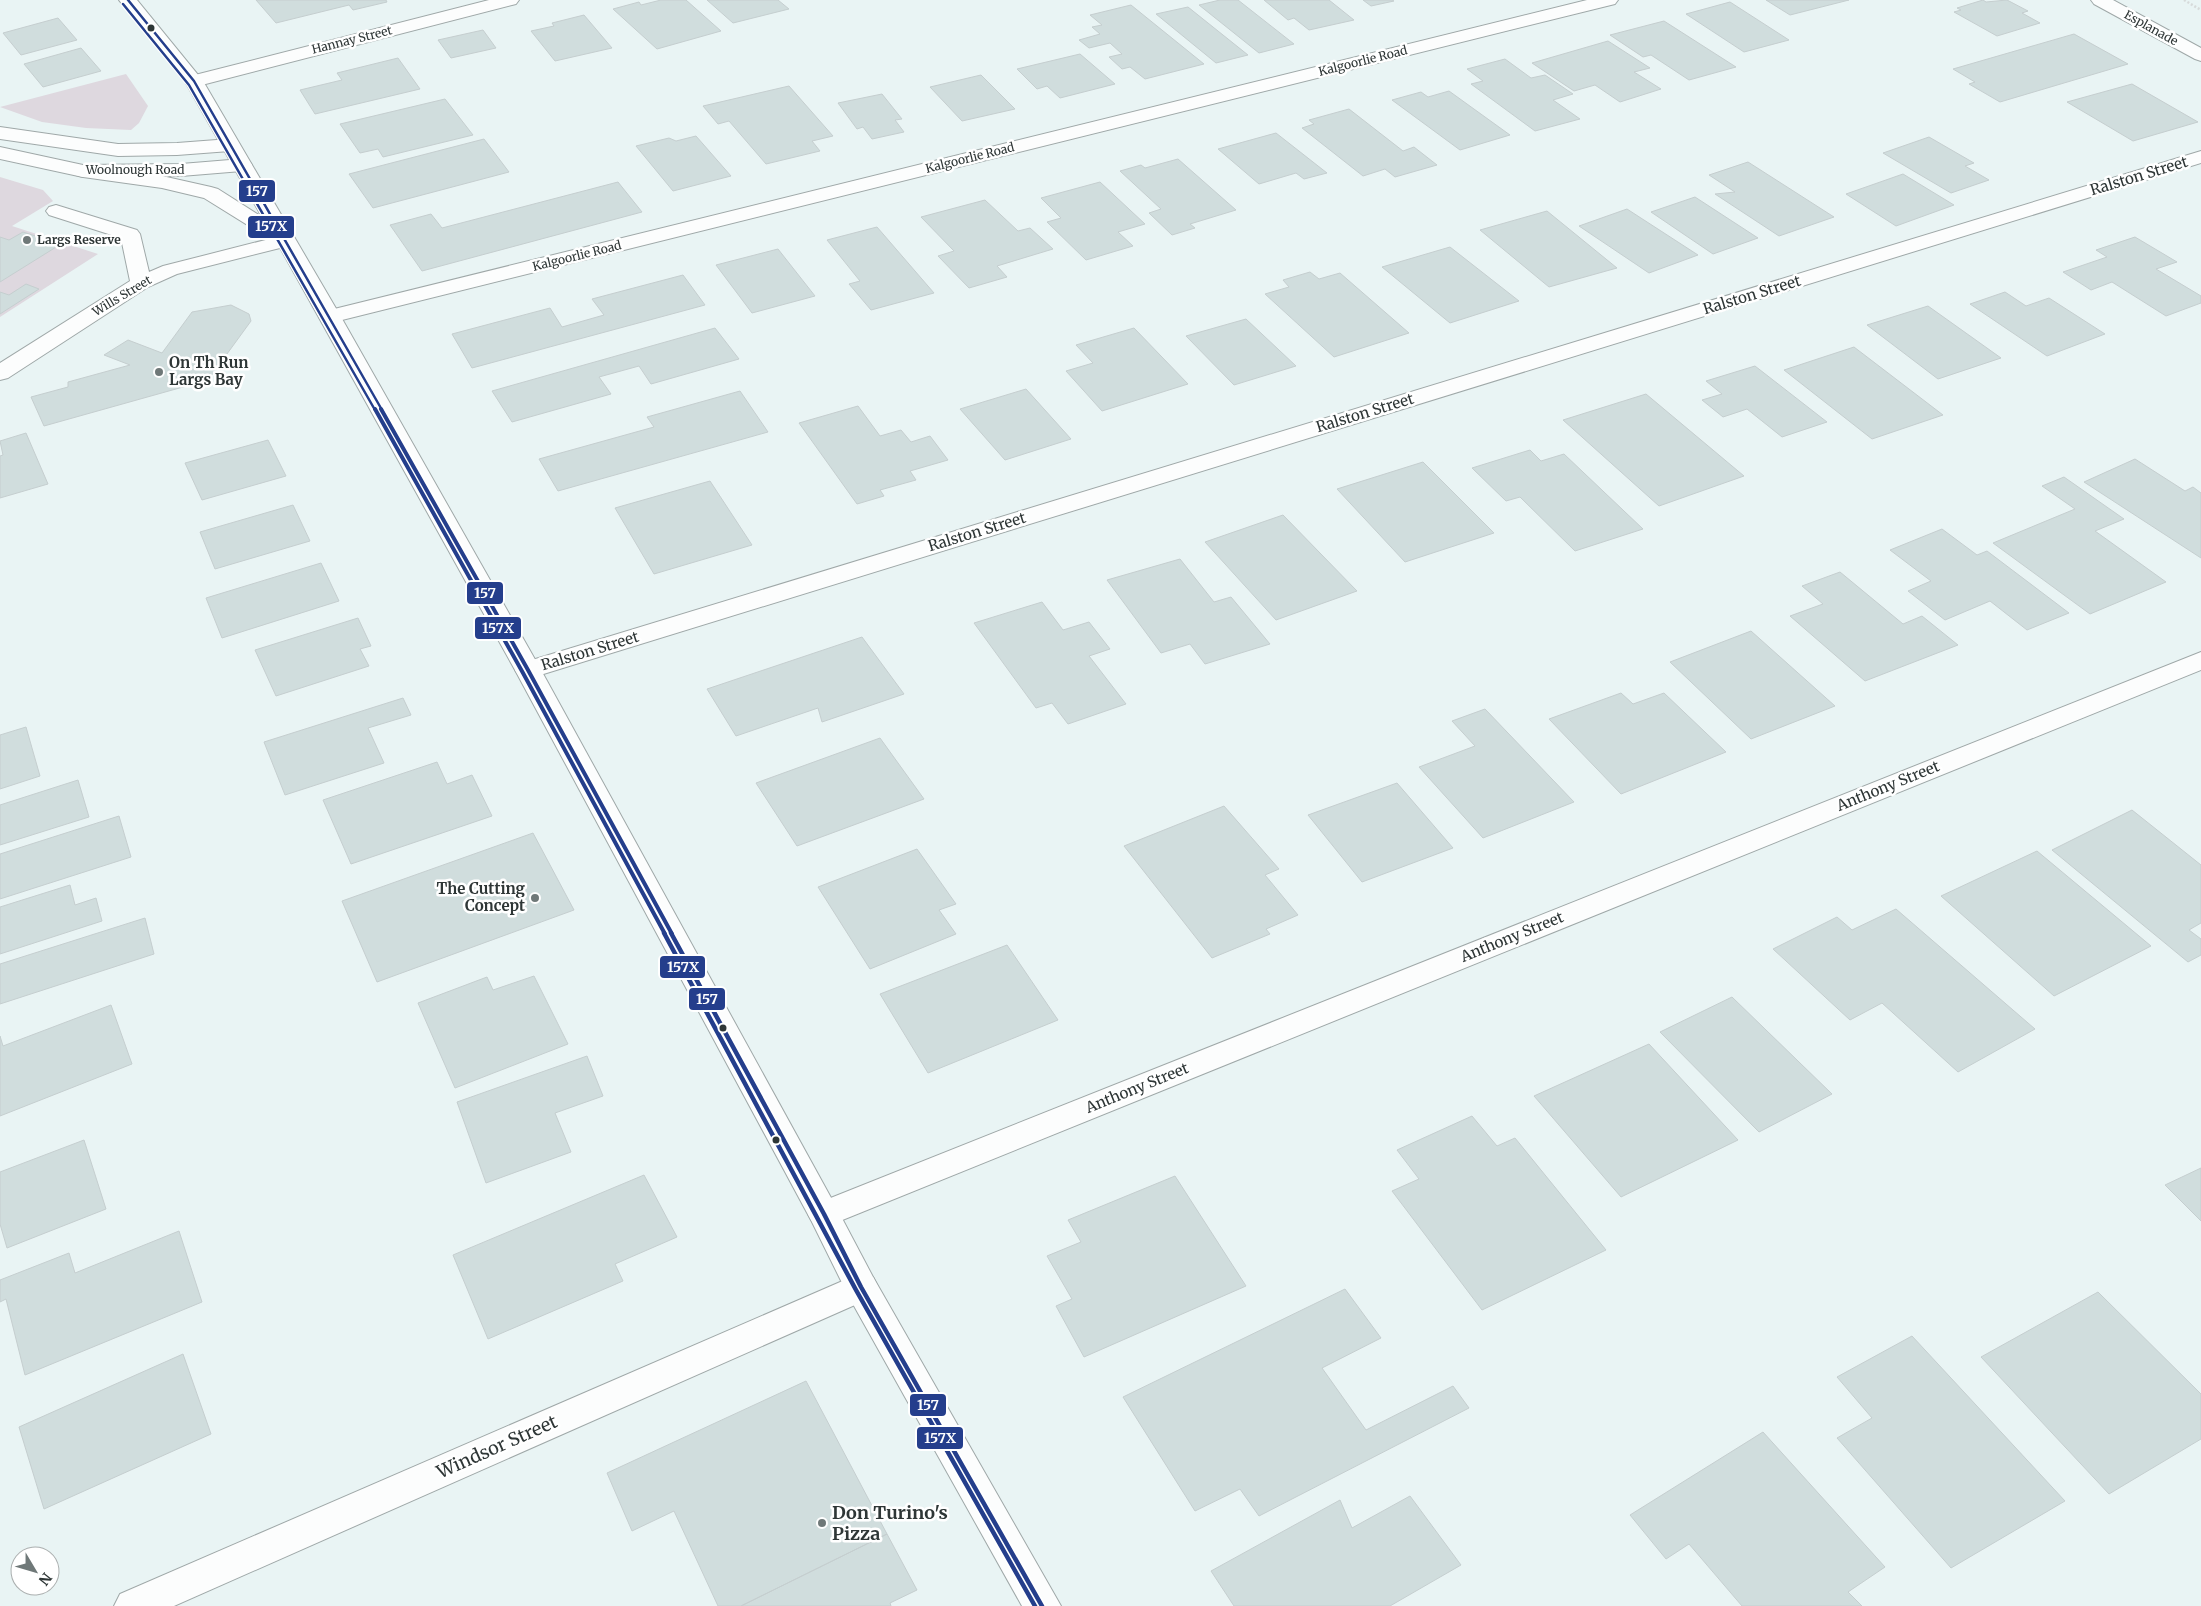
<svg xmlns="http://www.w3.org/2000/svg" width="2201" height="1606" font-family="Merriweather,serif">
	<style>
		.green { fill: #ded8df }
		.building { fill: #d0dddd; stroke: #c5cecf }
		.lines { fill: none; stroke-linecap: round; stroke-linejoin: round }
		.minor-casing { stroke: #9fa8a8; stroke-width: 2 }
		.major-casing { stroke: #9fa8a8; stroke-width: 2 }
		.path { stroke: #d6dada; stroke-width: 2.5; stroke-dasharray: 2 2; stroke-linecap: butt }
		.minor { fill: #fcfdfd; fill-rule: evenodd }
		.major { fill: #fcfdfd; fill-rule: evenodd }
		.bus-1-far2-casing { stroke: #fff; stroke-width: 5 }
		.bus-1-far1-casing { stroke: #fff; stroke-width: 8 }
		.bus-1-casing { stroke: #fff; stroke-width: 8 }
		.bus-2-far2-casing { stroke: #fff; stroke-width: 5 }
		.bus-2-far1-casing { stroke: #fff; stroke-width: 8 }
		.bus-2-casing { stroke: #fff; stroke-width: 8 }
		.bus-1-far2 { stroke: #243e8c; stroke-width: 2.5 }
		.bus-1-far1 { stroke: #243e8c; stroke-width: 4 }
		.bus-1 { stroke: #243e8c; stroke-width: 4.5 }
		.bus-2-far2 { stroke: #243e8c; stroke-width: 2.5 }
		.bus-2-far1 { stroke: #243e8c; stroke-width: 4 }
		.bus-2 { stroke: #243e8c; stroke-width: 4.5 }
		.bus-dot { fill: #2e3636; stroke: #fff; stroke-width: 2 }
		.poi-dot { fill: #6f7878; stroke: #fff; stroke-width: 2 }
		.labels { text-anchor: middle; stroke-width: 5; stroke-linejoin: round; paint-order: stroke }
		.far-street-label { font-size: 12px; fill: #2e3636; stroke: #fff }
		.far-poi-label { font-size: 12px; font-weight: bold; fill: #2e3636; stroke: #fff; text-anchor: start }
		.street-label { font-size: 15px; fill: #2e3636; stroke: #fff }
		.poi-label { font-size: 15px; font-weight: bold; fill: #2e3636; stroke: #fff; text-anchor: start }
		.near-street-label { font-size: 18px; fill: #2e3636; stroke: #fff }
		.near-poi-label { font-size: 18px; font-weight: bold; fill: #2e3636; stroke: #fff; text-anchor: start }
		.line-badge { stroke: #fff; stroke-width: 2 }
		.badge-label { font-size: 14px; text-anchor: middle; font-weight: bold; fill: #fff }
	</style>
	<rect width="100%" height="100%" fill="#e9f4f4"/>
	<path class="green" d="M126 74 148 106 139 123 131 130 86 128 42 122 0 107Z
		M0 177 43 190 53 201 12 226 98 254 0 317Z"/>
	<path class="building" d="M256 0H386L387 2 353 10 349 5 276 23Z
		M661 0H686L721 31 657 49 613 9 639 2 641 5Z
		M707 0H778L789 9 733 23Z
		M1220 0H1238L1294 44 1259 53 1199 5Z
		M1264 0H1329L1354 20 1309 30 1294 18 1288 20Z
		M1363 0H1392L1394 1 1371 6Z
		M1766 0H1849L1790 15Z
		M1983 0 1986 2 2007 0 2028 11 2022 13 2040 23 1997 36 1954 12 1961 10 1957 8Z
		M1730 2 1789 40 1744 52 1686 14Z
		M1131 5 1204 64 1145 79 1130 67 1122 69 1109 57 1122 54 1110 43 1089 48 1079 40 1100 34 1092 27 1102 25 1090 15Z
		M1188 7 1248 55 1216 63 1156 14Z
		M584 15 612 48 555 61 531 31 554 26 552 23Z
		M58 18 77 40 21 55 3 33Z
		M1664 21 1736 67 1689 80 1651 55 1643 57 1610 35Z
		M483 30 496 48 451 58 438 40Z
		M2074 34 2128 64 2000 102 1969 84 1975 82 1953 69Z
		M1608 41 1650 68 1634 72 1661 89 1620 102 1595 85 1574 91 1532 63Z
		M81 48 101 71 43 87 24 64Z
		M1080 54 1115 84 1060 98 1047 86 1037 89 1017 69Z
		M398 58 420 89 315 114 300 90 342 80 337 73Z
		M1505 59 1531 78 1545 75 1573 94 1553 100 1580 119 1535 131 1471 84 1483 81 1467 69Z
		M981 75 1015 109 962 121 930 87Z
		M2132 84 2198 122 2133 141 2067 102Z
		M789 86 833 136 812 141 820 151 766 164 729 121 718 124 703 106Z
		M1449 91 1510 135 1460 150 1392 100 1421 92 1428 97Z
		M882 94 902 119 895 120 904 132 872 139 863 127 857 129 838 103Z
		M445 99 473 135 383 157 378 149 360 153 340 124Z
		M1349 109 1403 151 1414 147 1437 165 1395 177 1385 169 1363 176 1302 128 1314 124 1309 120Z
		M1276 133 1327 173 1304 179 1296 173 1259 184 1218 149Z
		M696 136 731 176 673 191 636 146 669 138 676 141Z
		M1929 137 1974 163 1965 166 1989 180 1951 193 1883 153Z
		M484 139 509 172 373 208 349 174Z
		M1178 159 1236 210 1190 224 1195 228 1172 235 1149 213 1161 209 1120 171 1141 165 1145 168Z
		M1748 162 1834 217 1779 236 1715 194 1735 192 1709 175Z
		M1903 174 1954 205 1896 226 1846 194Z
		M618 182 642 212 422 271 390 225 431 214 442 228Z
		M1100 182 1145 224 1118 232 1133 246 1086 260 1047 222 1061 218 1041 198Z
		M1695 197 1758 238 1713 254 1651 212Z
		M985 200 1018 231 1030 228 1053 249 997 266 1007 277 969 288 938 256 954 251 921 217Z
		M1627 209 1698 255 1649 273 1579 226Z
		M1547 211 1617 268 1549 287 1480 230Z
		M877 227 934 293 871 310 849 284 860 281 827 240Z
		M23 232 61 244 0 282V237L9 240Z
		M2135 237 2177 262 2156 269 2201 296V303L2166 316 2112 282 2091 290 2063 272 2107 257 2096 250Z
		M1450 247 1519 301 1450 323 1382 267Z
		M778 249 815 296 752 313 716 265Z
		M1310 272 1319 279 1340 273 1409 333 1334 357 1265 294 1289 287 1283 280Z
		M683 275 705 305 472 368 452 334 550 308 562 327 604 315 592 299Z
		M26 284 39 289 0 314V292L9 295Z
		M2005 292 2026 306 2049 298 2105 334 2047 356 1970 304Z
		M231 305 249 314 251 321 208 380 44 426 31 397 68 387V382L130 365 104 355 128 340 162 353 192 312Z
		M1928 306 2001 358 1938 379 1867 325Z
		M1246 319 1296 366 1234 385 1186 336Z
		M715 328 739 359 651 384 639 366 599 377 611 394 512 422 492 391Z
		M1134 328 1188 384 1102 411 1066 371 1093 363 1076 345Z
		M1854 347 1943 415 1872 439 1784 370Z
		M1755 366 1827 422 1782 437 1747 409 1723 417 1702 400 1722 394 1706 381Z
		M1026 389 1071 439 1005 460 960 409Z
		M740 391 768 432 558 491 539 459 654 427 647 417Z
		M1646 394 1744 476 1659 506 1563 420Z
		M858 406 880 436 901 430 911 442 930 436 948 460 910 471 916 480 880 490 884 496 857 504 799 423Z
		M26 433 48 484 0 498V456L3 455 0 441Z
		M268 440 286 476 202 500 185 463Z
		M1530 450 1541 461 1564 454 1643 529 1575 551 1520 497 1506 501 1472 468Z
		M2135 459 2185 491 2193 487 2201 493V558L2084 482Z
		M1423 462 1494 533 1405 562 1337 489Z
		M2064 477 2124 519 2095 531 2166 582 2090 614 1993 543 2075 509 2042 486Z
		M710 481 752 545 654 574 615 508Z
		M293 505 310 541 215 569 200 532Z
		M1283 515 1357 591 1276 620 1205 542Z
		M1942 529 1977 555 1987 551 2069 613 2027 630 1990 601 1945 620 1908 591 1931 581 1890 550Z
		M1180 559 1214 602 1231 597 1270 644 1205 664 1190 644 1161 653 1107 580Z
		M321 563 339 601 222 638 206 598Z
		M1840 572 1903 624 1922 616 1958 645 1865 681 1790 616 1823 604 1802 586Z
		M1042 602 1063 630 1089 622 1110 649 1089 656 1126 704 1068 724 1052 703 1036 708 974 623Z
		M358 618 371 646 360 649 369 666 276 696 255 650Z
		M1751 631 1835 706 1751 739 1670 662Z
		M862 637 904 694 822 722 818 708 736 736 707 689Z
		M1621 693 1633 704 1664 693 1726 752 1621 794 1549 719Z
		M403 698 411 715 368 728 384 763 285 795 264 742Z
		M1485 709 1574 802 1483 838 1419 767 1475 746 1452 721Z
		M26 727 40 776 0 789V735Z
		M880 738 924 799 797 846 756 783Z
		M437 762 447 784 472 775 492 816 351 864 323 800Z
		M78 780 89 817 0 845V805Z
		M1397 783 1453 848 1362 882 1308 815Z
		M1224 806 1279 869 1265 875 1298 915 1266 929 1270 934 1212 958 1124 846Z
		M2132 810 2201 865V923L2189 930 2201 939V955L2188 962 2052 850Z
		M119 816 131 857 0 899V854Z
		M533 833 574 910 377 982 342 901Z
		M917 849 956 904 939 910 956 934 870 969 818 887Z
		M2037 851 2151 946 2054 996 1941 896Z
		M70 885 75 905 96 898 102 921 0 954V907Z
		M1896 909 2035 1029 1958 1072 1882 1003 1850 1020 1773 949 1837 917 1852 930Z
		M145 918 154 954 0 1004V964Z
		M1007 945 1058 1020 928 1073 880 994Z
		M534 976 568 1044 455 1088 418 1003 487 977 493 990Z
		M1732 997 1832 1094 1759 1132 1660 1032Z
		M111 1005 132 1064 0 1116V1036L3 1046Z
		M1649 1044 1738 1140 1621 1197 1534 1096Z
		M587 1056 603 1096 555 1113 571 1152 486 1183 457 1102Z
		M1472 1116 1497 1146 1515 1138 1606 1250 1482 1310 1392 1191 1419 1179 1397 1150Z
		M84 1140 106 1209 7 1248 0 1224V1172Z
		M2201 1168V1221L2165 1185Z
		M644 1175 677 1237 615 1264 623 1281 488 1339 453 1255Z
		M1175 1176 1246 1286 1084 1357 1056 1306 1072 1299 1047 1256 1081 1242 1068 1220Z
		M179 1231 202 1302 25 1375 6 1299 0 1302V1280L69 1253 75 1273Z
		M1345 1289 1381 1338 1322 1368 1366 1430 1453 1386 1469 1408 1259 1516 1240 1489 1195 1511 1123 1397Z
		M2098 1292 2201 1394V1439L2109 1494 1981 1357Z
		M1912 1336 2065 1501 1951 1568 1837 1438 1872 1418 1837 1377Z
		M183 1354 211 1434 44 1509 19 1427Z
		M806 1381 887 1534 741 1606H718L674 1511 632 1531 607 1473Z
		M1763 1432 1885 1567 1848 1592 1862 1606H1742L1689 1544 1666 1559 1630 1515Z
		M1410 1496 1461 1565 1390 1606H1234L1211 1571 1340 1500 1352 1528Z
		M887 1534 917 1590 890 1603 891 1606H741Z"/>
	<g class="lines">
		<g class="minor-casing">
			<path id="minor" d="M489 0H519L516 4 194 87 187 85 185 81 187 77Z
				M1587 0H1618L1615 4 330 323 322 322 319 317 322 312Z
				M2091 0H2113L2201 48V61L2195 59 2094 4Z
				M0 127 118 144 177 143 230 139 237 141 240 145 237 149 230 151 177 155 118 156 0 139Z
				M0 147 83 165 181 164 242 159 249 161 252 165 249 169 242 171 181 176 83 177 0 159Z
				M2201 151V163L537 676 528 678 519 676 515 670 519 664Z
				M56 205 137 230 140 234 149 272 163 266 285 235 292 237 295 241 292 245 177 274 148 287 8 378 0 380V363L130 281 121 238 49 215 46 211 49 207Z
				M2201 652V670L835 1223 824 1227 813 1223 808 1214 813 1205Z
				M861 1273 873 1277 878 1287 873 1297 174 1606H114L120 1594Z"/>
		</g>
		<g class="major-casing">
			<path id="major" d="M119 0H137L203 81 341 317 541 670 835 1205 873 1277 1061 1606H1022L849 1297 812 1222 515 670 278 244 204 198 162 188 83 177 76 175 73 171 76 167 83 165 162 176 211 187 218 189 262 217 186 83Z"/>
		</g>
		<path class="path" d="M2184 0 2201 10"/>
		<use href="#minor" class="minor"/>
		<use href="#major" class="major"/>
		<g class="bus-1-far2-casing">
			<path id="bus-1-far2" d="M128 0 194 81 382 410"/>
		</g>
		<g class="bus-1-far1-casing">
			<path id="bus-1-far1" d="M381 409 528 670 672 934"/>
		</g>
		<g class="bus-1-casing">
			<path id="bus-1" d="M671 933 824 1214 861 1287 1042 1606"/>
		</g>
		<g class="bus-2-far2-casing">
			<path id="bus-2-far2" d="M123 4 189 85 375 410"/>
		</g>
		<g class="bus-2-far1-casing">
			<path id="bus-2-far1" d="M375 409 523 673 665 934"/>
		</g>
		<g class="bus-2-casing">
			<path id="bus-2" d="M664 933 856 1290 1035 1606"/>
		</g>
		<use href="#bus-1-far2" class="bus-1-far2"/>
		<use href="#bus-1-far1" class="bus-1-far1"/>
		<use href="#bus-1" class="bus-1"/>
		<use href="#bus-2-far2" class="bus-2-far2"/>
		<use href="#bus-2-far1" class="bus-2-far1"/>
		<use href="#bus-2" class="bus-2"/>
	</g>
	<g class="bus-dot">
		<circle cx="151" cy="28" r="4.5"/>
		<circle cx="723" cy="1028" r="4.5"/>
		<circle cx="776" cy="1140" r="4.5"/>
	</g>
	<g class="poi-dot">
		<circle cx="27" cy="240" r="5"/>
		<circle cx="159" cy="372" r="5"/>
		<circle cx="535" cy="898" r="5"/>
		<circle cx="822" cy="1523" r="5"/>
	</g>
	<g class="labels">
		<g class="far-street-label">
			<text transform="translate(2151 28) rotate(29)" y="4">Esplanade</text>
			<text transform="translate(352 40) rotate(-14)" y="4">Hannay Street</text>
			<text transform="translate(1363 61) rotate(-14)" y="4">Kalgoorlie Road</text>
			<text transform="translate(970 158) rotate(-14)" y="4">Kalgoorlie Road</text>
			<text x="135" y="174">Woolnough Road</text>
			<text transform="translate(577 256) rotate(-14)" y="4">Kalgoorlie Road</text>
			<text transform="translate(122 296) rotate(-31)" y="4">Wills Street</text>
		</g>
		<g class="far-poi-label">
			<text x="37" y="244">Largs Reserve</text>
		</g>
		<g class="street-label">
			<text transform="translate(2139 176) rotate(-17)" y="5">Ralston Street</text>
			<text transform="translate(1752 295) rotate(-17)" y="5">Ralston Street</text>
			<text transform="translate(1365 413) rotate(-17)" y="5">Ralston Street</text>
			<text transform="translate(977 532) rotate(-17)" y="5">Ralston Street</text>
			<text transform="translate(590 651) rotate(-17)" y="5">Ralston Street</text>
			<text transform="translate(1888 786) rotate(-22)" y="5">Anthony Street</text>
			<text transform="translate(1512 937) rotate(-22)" y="5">Anthony Street</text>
			<text transform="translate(1137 1088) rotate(-22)" y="5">Anthony Street</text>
		</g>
		<g class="poi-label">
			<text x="169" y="368">On Th Run<tspan x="169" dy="17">Largs Bay</tspan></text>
			<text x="525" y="894" text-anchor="end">The Cutting<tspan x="525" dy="17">Concept</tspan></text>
		</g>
		<g class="near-street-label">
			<text transform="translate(497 1447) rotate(-24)" y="6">Windsor Street</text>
		</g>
		<g class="near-poi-label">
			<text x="832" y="1519">Don Turino's<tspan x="832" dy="21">Pizza</tspan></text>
		</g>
	</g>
	<g class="line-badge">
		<rect x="238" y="179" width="38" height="24" rx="5" fill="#243e8c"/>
		<rect x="247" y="215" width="48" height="24" rx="5" fill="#243e8c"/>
		<rect x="466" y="581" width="38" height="24" rx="5" fill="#243e8c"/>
		<rect x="474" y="616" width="48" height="24" rx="5" fill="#243e8c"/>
		<rect x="659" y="955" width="47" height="24" rx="5" fill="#243e8c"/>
		<rect x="688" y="987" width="38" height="24" rx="5" fill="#243e8c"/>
		<rect x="909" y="1393" width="38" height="24" rx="5" fill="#243e8c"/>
		<rect x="916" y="1426" width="48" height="24" rx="5" fill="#243e8c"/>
	</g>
	<g class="badge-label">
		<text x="257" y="196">157</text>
		<text x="271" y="231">157X</text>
		<text x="485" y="598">157</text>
		<text x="498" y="633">157X</text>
		<text x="683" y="972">157X</text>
		<text x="707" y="1004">157</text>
		<text x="928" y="1410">157</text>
		<text x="940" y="1443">157X</text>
	</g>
	<g transform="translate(35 1571) rotate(128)"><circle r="24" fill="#ffffff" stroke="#abafaf"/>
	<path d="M0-4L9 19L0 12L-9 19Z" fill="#6f7878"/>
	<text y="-8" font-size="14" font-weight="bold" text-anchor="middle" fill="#2e3636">N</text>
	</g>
</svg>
